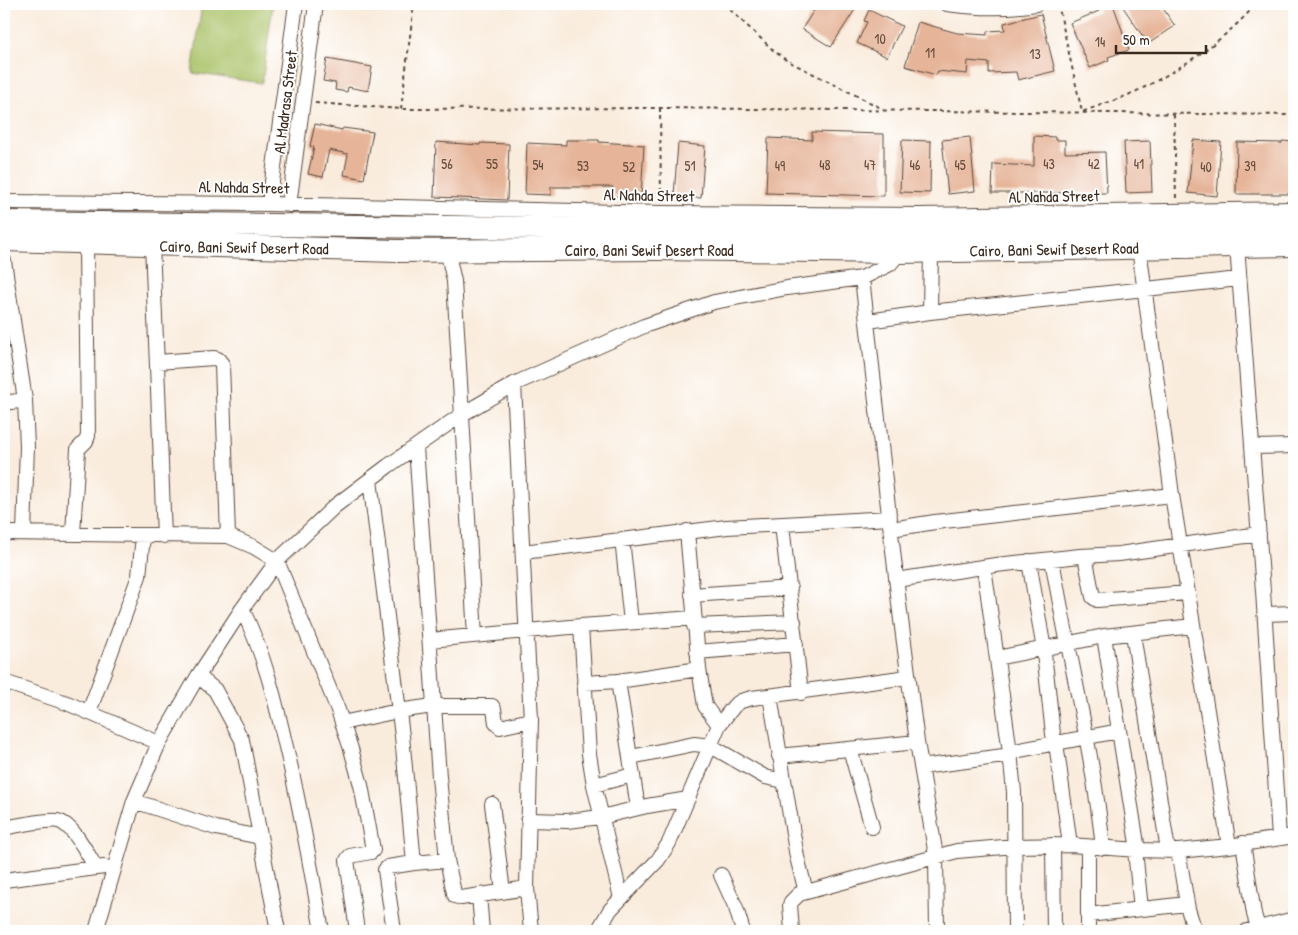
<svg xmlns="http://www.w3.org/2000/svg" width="1298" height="935" font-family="'Patrick Hand',sans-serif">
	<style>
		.green { fill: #aac267; stroke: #727642 }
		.building { fill: #e6b498 }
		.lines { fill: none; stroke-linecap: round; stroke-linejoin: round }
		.minor-casing { stroke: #58473b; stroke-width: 16 }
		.primary-casing { stroke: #58473b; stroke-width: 24 }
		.path { stroke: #58473b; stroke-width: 2; stroke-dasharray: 4 4; stroke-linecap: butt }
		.minor { stroke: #fff; stroke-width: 14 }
		.primary { stroke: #fff; stroke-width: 22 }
		.labels { text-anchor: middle; stroke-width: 4; stroke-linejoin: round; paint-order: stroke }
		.number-label { font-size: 14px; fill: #664c3c }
		.street-label { font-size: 16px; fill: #3b2a1e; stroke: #fff }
	</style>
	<rect width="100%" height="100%" fill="#fff"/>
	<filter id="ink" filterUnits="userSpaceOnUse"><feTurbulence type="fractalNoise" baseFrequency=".02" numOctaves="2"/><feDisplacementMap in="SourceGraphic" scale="10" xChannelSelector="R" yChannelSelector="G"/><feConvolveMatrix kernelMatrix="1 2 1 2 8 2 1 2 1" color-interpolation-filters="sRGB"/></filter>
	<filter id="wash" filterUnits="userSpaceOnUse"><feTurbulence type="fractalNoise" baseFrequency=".0096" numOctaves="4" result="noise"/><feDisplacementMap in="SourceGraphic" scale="20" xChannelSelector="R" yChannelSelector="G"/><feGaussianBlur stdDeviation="1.12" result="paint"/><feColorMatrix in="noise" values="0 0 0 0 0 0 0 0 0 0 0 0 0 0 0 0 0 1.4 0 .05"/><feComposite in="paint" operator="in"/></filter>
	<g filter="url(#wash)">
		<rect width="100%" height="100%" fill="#f9ecdd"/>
		<path class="green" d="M202 4H273L262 83 192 73Z"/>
		<g id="blocks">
			<path class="building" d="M818 4H849L856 8 831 47 802 29Z
				M1113 4 1129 50 1108 57 1109 60 1090 68 1070 23 1099 11 1098 9Z
				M1121 4H1160L1175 26 1148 44Z
				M869 10 902 26 887 57 857 43 867 22 864 21Z
				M1041 14 1055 71 1018 80 1016 72 989 73V63L968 61 967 74 938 71 936 75 905 66 918 22 957 33 987 35V31L1005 30 1004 23Z
				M327 59 372 67 368 91 348 87 347 92 335 90 336 83 323 81Z
				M315 124 342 130 343 128 373 132 364 179 344 175 348 154 329 150 323 177 308 174 314 147 310 146Z
				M812 132 884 134V196L766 193 768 138 812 140Z
				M1034 136 1055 137V140H1065V153L1105 152 1107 193H992L993 164 1034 166Z
				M970 137 975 191 948 194 942 140Z
				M566 140H599V142L644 145 641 198 612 196 613 187H551V195L525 194 527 143 566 145Z
				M902 140 931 141 930 193 900 192Z
				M1193 140 1221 142 1217 196 1188 193Z
				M1150 141 1152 192 1126 193 1124 142Z
				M1282 141 1294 142V192H1291V194H1236L1237 142 1282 143Z
				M436 142 480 145V143L509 144 507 200 434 197Z
				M678 143 705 146 701 198 674 196Z"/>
		</g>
	</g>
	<g filter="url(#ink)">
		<use href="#blocks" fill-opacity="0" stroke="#58473b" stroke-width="1"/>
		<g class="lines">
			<g class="minor-casing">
				<path id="minor" d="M947 4C977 8 1006 9 1036 4
					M4 202 269 204 661 213 921 215 1294 209
					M269 204 296 4
					M289 205 316 4
					M152 244 164 536
					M1237 246 1263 591 1279 838
					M1139 248 1172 495 1229 846
					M447 250 454 281 475 636
					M4 261 25 400 27 447 24 532
					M862 278 900 612 917 742 936 856 937 931
					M930 312 1239 279
					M868 321 930 312 931 251
					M157 362 214 358 218 359 222 364 228 536
					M514 384 531 720 527 888
					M4 403 25 400
					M416 447 439 777 447 860 454 893 455 896 461 898 527 888 531 931
					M1252 447 1294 446
					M370 480 402 736 414 863 447 860
					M782 525 801 693
					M891 529 935 522 1172 495
					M687 531 699 669 705 706 719 725
					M4 533 228 536 254 547 277 561 338 710 351 749 361 785 373 850 371 852 350 856 347 860 357 931
					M73 534 78 449 86 441 88 436 86 243
					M622 539 631 622
					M523 552 727 527 890 518
					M1085 556 1093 597 1097 600 1187 593
					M1052 559C1068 655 1093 750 1103 848
					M1029 561 1043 644 1054 743
					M984 567 1010 752 1014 792 1015 931
					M896 580 996 565 1080 556 1119 554 1259 534
					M692 595 790 588
					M242 609C264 653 275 699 286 747 301 808 311 870 322 931
					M1264 614 1294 613
					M581 626 589 754 594 785 621 898
					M694 626 794 622
					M1133 634 1168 850
					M1104 636 1138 850
					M430 640 581 626 694 618
					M697 652 796 644
					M997 658 1104 636 1193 626
					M198 676 215 690 242 740 278 931
					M618 681 638 808
					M4 682 67 703 159 743
					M584 683 618 681 699 669
					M770 696 797 857 806 892
					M89 712 139 576 143 536
					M342 723 398 711 433 706H492L494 709 496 723 500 727 531 720
					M1056 743 1070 845
					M850 749 872 827
					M1010 752 1119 731
					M779 756 917 742
					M631 757 694 744 711 746 765 777 784 781
					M921 767 1011 755
					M594 785 633 775
					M134 801 216 828 260 837
					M492 804 503 892
					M528 820 567 821 601 817 647 806 688 799
					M4 828C14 826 49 819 58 821 73 824 88 855 96 868
					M1243 843 1254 914 1259 931
					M1053 845 1054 931
					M1135 850 1141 909
					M1178 851 1188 909 1195 931
					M721 875 736 908 743 931
					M4 880 104 867
					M479 895 482 931
					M1088 915 1187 904
					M96 931 134 801 159 743 198 676 242 609 277 561 335 506 388 466 461 415 514 384 644 326 714 302 787 288 862 278 890 264 900 252
					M394 931 385 870 388 867 414 863
					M598 931 610 910 658 860 669 843 719 725 734 706 741 701 752 698 908 677
					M792 931 790 905 791 902 799 894 957 851 1015 846 1070 845 1138 850 1178 851 1229 846 1294 836
					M1088 931V847
					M1247 931 1294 919"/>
			</g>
			<g class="primary-casing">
				<path id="primary" d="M4 222 902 232 1294 226
					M4 240 397 251 655 249 900 252 1294 245"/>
			</g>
			<path class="path" d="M724 4 773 50 786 60 883 109
				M1058 4 1082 112C1102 104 1124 98 1143 88 1184 67 1226 39 1256 4
				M315 103 401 109 660 108 1294 115
				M660 108 661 201
				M401 109 414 4
				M1174 114 1176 199"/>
			<use href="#minor" class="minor"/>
			<use href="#primary" class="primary"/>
		</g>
	</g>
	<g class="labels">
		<g class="number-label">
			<text x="880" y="44">10</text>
			<text x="1100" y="47">14</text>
			<text x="930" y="58">11</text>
			<text x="1035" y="59">13</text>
			<text x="447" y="169">56</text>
			<text x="492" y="169">55</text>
			<text x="1049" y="169">43</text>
			<text x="1094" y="169">42</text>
			<text x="1139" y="169">41</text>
			<text x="538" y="170">54</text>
			<text x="825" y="170">48</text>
			<text x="870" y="170">47</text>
			<text x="915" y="170">46</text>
			<text x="960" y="170">45</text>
			<text x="583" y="171">53</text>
			<text x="690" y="171">51</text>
			<text x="780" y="171">49</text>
			<text x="1250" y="171">39</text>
			<text x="629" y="172">52</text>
			<text x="1206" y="172">40</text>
		</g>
		<g class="street-label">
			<text transform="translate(285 102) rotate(-83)" y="6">Al Madrasa Street</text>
			<text transform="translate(244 187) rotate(1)" y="6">Al Nahda Street</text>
			<text transform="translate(649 195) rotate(1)" y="6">Al Nahda Street</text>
			<text transform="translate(1054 196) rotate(-1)" y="6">Al Nahda Street</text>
			<text transform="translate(244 247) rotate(1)" y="6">Cairo, Bani Sewif Desert Road</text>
			<text transform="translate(1054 249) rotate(-1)" y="6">Cairo, Bani Sewif Desert Road</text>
			<text x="649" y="256">Cairo, Bani Sewif Desert Road</text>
		</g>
	</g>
	<rect width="1298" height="935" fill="none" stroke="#fff" stroke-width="20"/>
	<path d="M1116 45v8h90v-8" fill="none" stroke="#3b2a1e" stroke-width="2.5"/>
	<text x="1123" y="45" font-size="15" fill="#3b2a1e" stroke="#ffffff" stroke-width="4" paint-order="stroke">50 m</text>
</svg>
